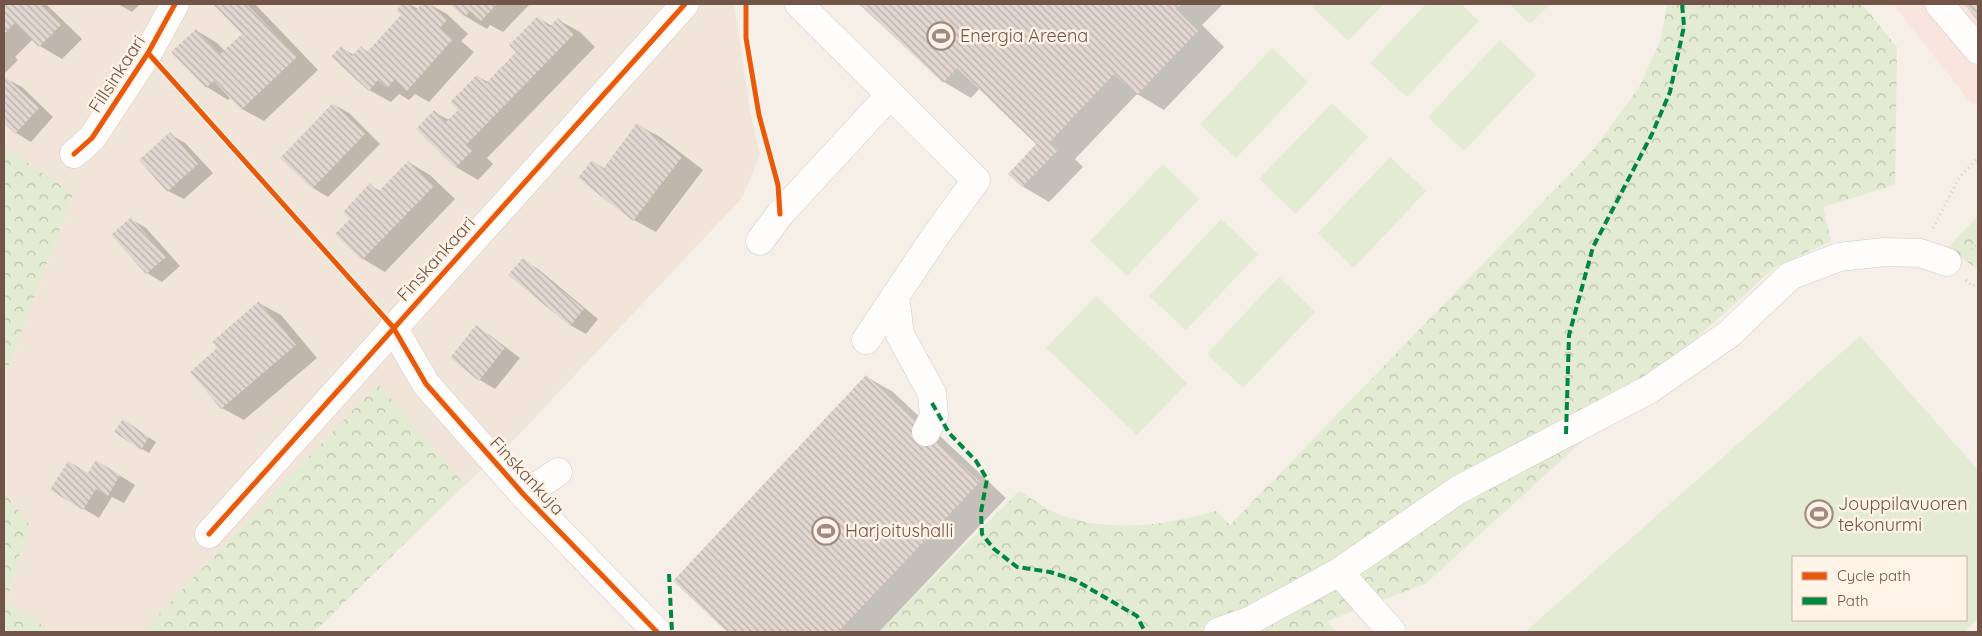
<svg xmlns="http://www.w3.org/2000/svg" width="1982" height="636" font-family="Quicksand,sans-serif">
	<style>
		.residential { fill: #f1e4d8 }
		.commercial { fill: #f9e5de }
		.forest { fill: url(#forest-crowns) }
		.green { fill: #e3ebd3; fill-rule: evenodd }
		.shadow { fill: #0003 }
		.building { fill: url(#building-back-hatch) }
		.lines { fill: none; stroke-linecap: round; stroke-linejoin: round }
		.minor-casing { stroke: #d4cac5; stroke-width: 29 }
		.path { stroke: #d7cec9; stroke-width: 3; stroke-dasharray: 1 4; stroke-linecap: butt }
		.minor { stroke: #fefdfc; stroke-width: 28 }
		.quiet { stroke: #00873e; stroke-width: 4; stroke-dasharray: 8 4; stroke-linecap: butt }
		.cycleway-casing { stroke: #fff3e7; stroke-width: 8 }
		.cycleway { stroke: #e8590c; stroke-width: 5 }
		.labels { text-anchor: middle; stroke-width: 5; stroke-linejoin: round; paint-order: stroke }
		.poi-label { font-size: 18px; fill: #725449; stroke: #fff3e7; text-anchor: start }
		.street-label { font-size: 18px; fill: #725449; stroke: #fff3e7 }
	</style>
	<defs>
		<pattern id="forest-crowns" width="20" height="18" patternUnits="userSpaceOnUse" patternTransform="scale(1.25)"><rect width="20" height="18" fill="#e3ebd3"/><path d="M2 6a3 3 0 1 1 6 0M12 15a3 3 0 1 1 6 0" fill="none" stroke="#bcc1ad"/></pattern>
		<pattern id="building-back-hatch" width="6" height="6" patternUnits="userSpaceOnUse" patternTransform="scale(1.25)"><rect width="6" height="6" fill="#e1d6d0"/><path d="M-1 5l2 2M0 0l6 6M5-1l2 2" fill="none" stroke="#bbb0ab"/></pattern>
	</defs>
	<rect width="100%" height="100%" fill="#f5efe8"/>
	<path class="residential" d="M4 4H734L750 110 760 155 742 198 509 445 465 485 378 384 142 632H53L6 602 29 524 4 492V378L73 194 4 146Z"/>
	<path class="commercial" d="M1893 4H1978V104L1971 103Z"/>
	<path class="forest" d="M1667 4H1862L1897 47 1895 185 1823 207 1831 241 1774 268 1425 584 1327 621 1337 632H879L1019 491C1032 498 1045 509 1058 514 1110 534 1165 525 1216 511L1230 525 1594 149 1640 86 1661 39Z
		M4 146 73 194 4 378Z
		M1978 216V270L1948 247Z
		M378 384 465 485 314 632H142Z
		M4 492 29 524 6 602 53 632H4Z"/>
	<path class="green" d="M1315 4H1384L1348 41 1312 7Z
		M1426 4H1461L1479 21 1407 97 1370 63Z
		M1509 4H1550L1530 24Z
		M1500 40 1536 75 1464 151 1428 117Z
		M1272 48 1308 82 1236 158 1200 124Z
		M1332 103 1368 137 1296 214 1259 179Z
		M1390 157 1426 191 1354 268 1318 233Z
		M1163 164 1199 199 1127 276 1090 241Z
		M1221 219 1258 254 1186 330 1149 296Z
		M1279 277 1315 312 1243 388 1207 354Z
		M1096 296 1187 383 1137 435 1046 348Z
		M1860 336 1978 470V619L1964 632H1525ZM1793 557H1966V620H1793Z"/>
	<path class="shadow" d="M4 4H46L82 39 62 59 40 46 33 39 15 57 18 60 5 73Z
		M118 4H140L132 12Z
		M215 4H255L318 70 264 121 242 109 231 97 228 100 207 87 196 30 217 43 225 51 243 34Z
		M403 4H409L418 9 423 4H429L447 14 468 34 461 41 474 52 429 102 415 94 409 100 399 94 391 102 369 90 341 48 354 55 361 48 369 52 403 15 398 10Z
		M452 4H530L503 32 490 25 487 29 465 16Z
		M861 4H1223L1202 25 1224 47 1164 110 1137 94 1075 159 1083 167 1049 202 1022 186 1038 144 980 88 971 98 944 82Z
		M538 18 552 26 558 20 580 32 595 47 487 158 493 164 478 180 456 167 417 129 434 112 449 120 460 110 477 76 488 82 518 52Z
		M7 79 22 87 53 117 31 142 16 133 4 122V82Z
		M333 104 349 113 380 144 328 197 313 188 282 158Z
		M638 125 660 137 703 170 656 232 634 220 592 161 605 169Z
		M170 134 185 143 213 173 184 199 168 191Z
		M408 162 430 175 455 199 385 272 363 259 337 234 351 219 370 185 380 191Z
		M131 219 146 228 180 266 162 282 147 273Z
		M523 260 538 269 598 319 586 334 570 325Z
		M259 303 281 315 317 358 244 420 222 408Z
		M476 327 491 336 520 358 495 389 480 380 451 358Z
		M867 377 893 392 1006 498 879 632H729L675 581Z
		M130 425 156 442 149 453 142 449Z
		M111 470 135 485 124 503 112 497 99 518 52 490 89 474Z"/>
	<path class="building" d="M4 4H40L61 25 39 47 15 23 4 34Z
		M213 4H247L297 57 241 110 214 81 206 88 171 52 196 29 220 54 242 34Z
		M402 4H409L416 10 422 4H429L447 20 440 28 453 39 407 91 395 79 387 88 378 80 369 91 331 57 341 46 352 56 361 46 367 52 401 15 396 11Z
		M450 4H497L481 21 470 11 464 17Z
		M859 4H1182L1176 9 1198 31 1137 95 1114 74 1049 143 1057 151 1022 187 1008 174 1036 144 957 68 943 83Z
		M1964 4H1978V21Z
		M538 16 549 27 558 18 574 34 466 145 472 151 455 168 416 129 434 110 446 122 458 110 450 102 477 75 486 83 516 52 509 45Z
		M6 77 39 108 15 134 4 123V80Z
		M333 103 365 134 312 189 280 158Z
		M637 123 682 157 633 221 578 178 592 160 603 169Z
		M170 132 198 164 167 192 139 160Z
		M408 161 434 186 362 260 335 234 350 219 343 212 370 183 378 192Z
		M131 217 166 257 146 274 111 235Z
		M523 258 584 309 570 326 508 275Z
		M259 301 296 345 221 409 190 372 217 348 212 342Z
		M476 325 505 348 479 381 450 358Z
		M866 375 980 482 838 632H727L673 581Z
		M123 419 149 437 141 450 114 432Z
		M96 460 120 475 108 496 96 489 83 510 50 490 68 461 88 473Z"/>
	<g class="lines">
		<g class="minor-casing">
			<path id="minor" d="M799 4 976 180 934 238 866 340
				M1939 4 1978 50
				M74 154 92 138 148 53 175 4
				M760 241 780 214 890 95
				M895 296 900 335 932 393 934 416 926 432
				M393 327 426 384 524 495 657 632
				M524 495 558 472
				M209 534 685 4
				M1339 572 1392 632
				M1218 632 1249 621 1339 572 1458 490 1650 389 1729 334 1790 276 1839 257 1885 252 1920 253 1947 262"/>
		</g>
		<path class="path" d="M1933 228 1959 178 1978 158
			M1971 249 1978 244
			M1966 280 1972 286 1978 284"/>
		<use href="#minor" class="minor"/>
		<path class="quiet" d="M932 403 949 433 976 461 987 479 981 512 982 534 994 549 1017 567 1050 572 1075 580 1092 590 1137 616 1145 632
			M1566 434 1569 335 1593 247 1652 134 1670 92 1684 26 1682 4
			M669 574 672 632"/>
		<g class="cycleway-casing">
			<path id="cycleway" d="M746 4V38L759 115 778 185 780 214
				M148 53 393 327 426 384 524 495 657 632
				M74 154 92 138 148 53 175 4
				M209 534 685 4"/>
		</g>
		<use href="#cycleway" class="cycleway"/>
	</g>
	<defs>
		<g id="stadium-ring" transform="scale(1.4375)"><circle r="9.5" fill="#fff3e7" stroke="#a08a81" stroke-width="1.5"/><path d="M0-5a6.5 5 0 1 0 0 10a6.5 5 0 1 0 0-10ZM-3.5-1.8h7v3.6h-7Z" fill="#a08a81"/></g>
	</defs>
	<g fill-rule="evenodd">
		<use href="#stadium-ring" x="941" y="36"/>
		<use href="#stadium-ring" x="1819" y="514"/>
		<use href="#stadium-ring" x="826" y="531"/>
	</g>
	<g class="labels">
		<g class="poi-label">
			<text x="960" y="42">Energia Areena</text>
			<text x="1838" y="510">Jouppilavuoren<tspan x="1838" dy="21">tekonurmi</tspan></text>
			<text x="845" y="537">Harjoitushalli</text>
		</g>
		<g class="street-label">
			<text transform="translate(117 74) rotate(-57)" y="6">Fillsinkaari</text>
			<text transform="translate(436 259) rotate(-48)" y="6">Finskankaari</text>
			<text transform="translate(527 476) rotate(47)" y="6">Finskankuja</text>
		</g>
	</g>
	<rect width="1982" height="636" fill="none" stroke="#725449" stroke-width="10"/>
	<rect x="1792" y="556" width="175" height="65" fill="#fff3e7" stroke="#c7b3a8"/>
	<rect x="1802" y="572" width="25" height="8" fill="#e8590c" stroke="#c7b3a8"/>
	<text x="1837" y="581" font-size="15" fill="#725449">Cycle path</text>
	<rect x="1802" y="597" width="25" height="8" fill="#00873e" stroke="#c7b3a8"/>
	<text x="1837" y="606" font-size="15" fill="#725449">Path</text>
</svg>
